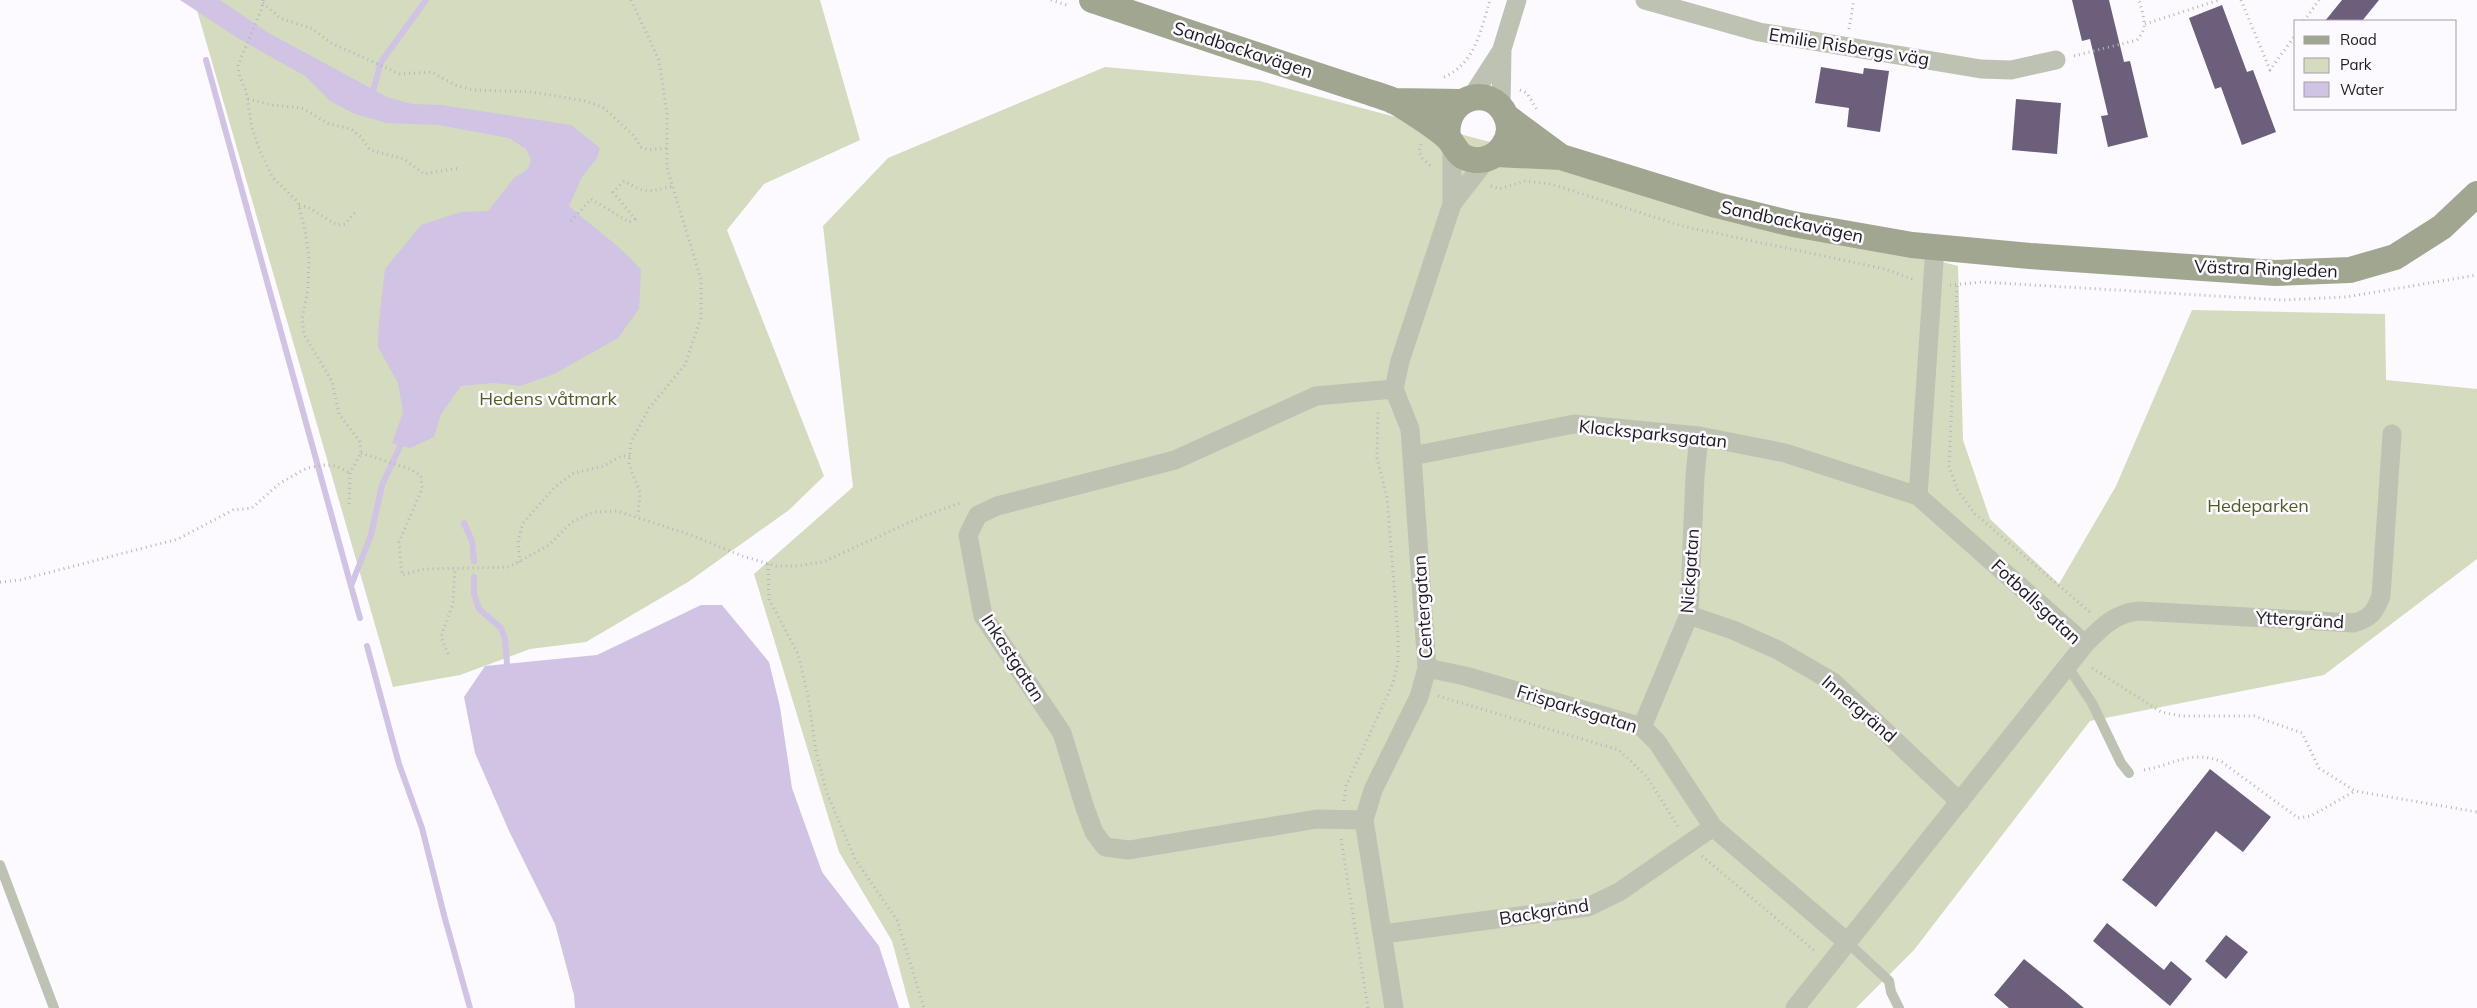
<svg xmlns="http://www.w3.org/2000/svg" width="2477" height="1008" font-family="Mulish,sans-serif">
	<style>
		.green { fill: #d4dbbf }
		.water { fill: #d0c3e4 }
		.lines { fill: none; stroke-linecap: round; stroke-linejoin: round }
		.stream { stroke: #d0c3e4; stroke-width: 6 }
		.building { fill: #6b5f7c }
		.path { stroke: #b9b6bb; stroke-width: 3; stroke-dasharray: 1 4; stroke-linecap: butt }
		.lane { stroke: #bec2b2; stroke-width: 10 }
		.street { stroke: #bec2b2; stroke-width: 19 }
		.secondary { stroke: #a0a68f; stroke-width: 26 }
		.labels { text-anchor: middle; stroke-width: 5; stroke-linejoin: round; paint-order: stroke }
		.street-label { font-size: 18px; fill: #1d1a21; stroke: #fcfafe }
		.park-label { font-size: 18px; fill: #515c25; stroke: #fcfafe }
	</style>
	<rect width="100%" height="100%" fill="#fcfafe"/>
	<path class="green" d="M194 0H820L860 140 764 184 727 230 824 476 789 510 688 582 586 642 530 649 460 675 393 687Z
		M1105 67 1260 81 1958 266 1963 440 1990 519 2059 584 2116 486 2192 310 2385 314 2386 380 2477 389V559L2324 675 2090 721 1914 950 1856 1008H910L892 941 839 852 754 574 853 487 823 226 888 158Z"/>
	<path class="water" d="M180 0H220L267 32 387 97 412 104 441 105 571 125 600 148 597 158 582 177 569 206C593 228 620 245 641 270L639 309 618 338 554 374 520 386 494 383 461 386 441 414 434 437 410 448 392 443 403 412 398 383 378 347 379 321 385 269 421 225 461 212 488 211 514 178 528 169 531 160 526 149 509 138 438 125 387 123 355 114 330 101 305 76 236 37Z
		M701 605H722L769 662 780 707 792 788 822 872 879 946 899 1008H575L574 995 555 924 509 831 475 753 464 697 485 666 597 655Z"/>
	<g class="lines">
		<path class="stream" d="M206 60 351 586
			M372 95 381 62 426 0
			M464 523 472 541 474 561
			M474 577V594L479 609 501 628 505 639 507 664
			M360 618 351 586 371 535 382 485 403 440
			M367 646 399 764 422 828 444 915 470 1008"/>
	</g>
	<path class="building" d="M2072 0H2109L2124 62 2130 61 2148 137 2108 147 2101 116 2108 115 2090 39 2082 41Z
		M2342 0H2379L2362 21H2325Z
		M2222 5 2247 72 2253 70 2276 132 2242 145 2221 87 2215 89 2189 18Z
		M1821 67 1863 74 1864 68 1889 71 1880 132 1847 127 1849 108 1815 103Z
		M2016 99 2061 103 2057 154 2012 150Z
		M2210 769 2271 817 2243 852 2216 831 2156 907 2122 880Z
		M2107 923 2164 970 2171 961 2192 979 2170 1006 2093 941Z
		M2226 935 2248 952 2226 979 2205 961Z
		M2024 959 2065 992 2084 1008H2009L1994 995Z"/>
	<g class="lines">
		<path class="path" d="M263 0 262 8 238 65 240 77 246 91 252 128 260 151 273 178 298 202 304 226 309 256 308 290 302 318 304 335 332 381 339 414 360 442 361 453 350 473 349 506
			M631 0 659 60 667 114V168L701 279V318L685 365 649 408 631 442 629 465 640 492 638 516
			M1051 0 1070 6
			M2241 0 2270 70 2296 34
			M263 3 280 18 313 29 331 43 400 74 432 72 455 85 473 90 532 92 585 101 604 108 633 135 641 147 649 150 667 148
			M2304 21 2319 0
			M2145 24 2219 0
			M1849 29 1854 0
			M2074 56 2137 40C2149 27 2143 15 2139 0
			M1444 77C1475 64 1481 30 1490 0
			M1520 90 1527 93 1537 110
			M248 99 272 105 302 108 329 124 351 129 361 137 370 150 404 159 424 174 459 168
			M1421 144 1419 151 1422 158 1432 167
			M1491 186 1499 189 1525 181 1551 184 1682 226 1885 269 1915 280
			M299 206 308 207 337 225 345 224 357 210
			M571 221 591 199 629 222 635 219 613 192 624 181C646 194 649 192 673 186
			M1950 285 1982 282 2282 300 2346 297 2477 275
			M1957 286 1949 466 1958 491 1975 514 2091 613
			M361 453 410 469 421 476 422 489 399 542 402 575 424 569 509 567 549 545 572 522 593 512 617 511 691 535 742 556 776 566H796L823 562 921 517 963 502
			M520 562 518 541 523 523 554 488 574 473 604 466 621 456H630
			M768 564 769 599 798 654 808 696 816 752 827 793 855 859 897 920 924 1008
			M0 582 20 580 178 539 233 510 252 508 280 483 307 468 325 465 336 466 350 473
			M448 654 441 637 453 603 455 568
			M2092 668 2161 712 2181 716H2254L2302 733 2319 768 2355 791 2477 812
			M1438 696 1619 750 1647 777 1679 828
			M2144 770C2173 765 2191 749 2222 762L2298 818 2311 816 2355 791
			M1344 801 1346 786 1393 683 1398 662V636L1387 497 1377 458 1378 410
			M1341 839 1368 1008
			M1702 856 1816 952"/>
		<path class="lane" d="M2068 667 2092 703 2121 763 2129 773
			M0 865 54 1008
			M1847 942 1889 981 1891 992 1899 1008"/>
		<path class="street" d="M1645 0 1759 32 1981 69 2011 70 2056 60
			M1471 98 1502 50
			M1501 108 1502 49 1517 0
			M1452 204 1487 159
			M1412 456 1574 424 1699 436 1785 453 1918 496
			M1689 615 1733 630 1778 650 1833 682 1960 802
			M2085 644C2102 627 2115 613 2139 611L2353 623C2370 619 2375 612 2381 596L2392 434
			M1427 668 1465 676 1642 727 1657 742 1713 827 1847 942
			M1642 727 1689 615 1695 476 1699 436
			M1364 820 1317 819 1129 850 1105 847 1094 832 1085 808 1062 733 983 616 968 535 978 515 997 506 1175 460 1316 396 1394 389
			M1383 934 1588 907 1619 892 1713 827
			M1394 1008 1364 820 1373 790 1419 697 1427 668 1410 429 1394 389 1400 361 1452 204V147
			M1795 1008 2085 644 1918 496 1935 247"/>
		<path class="secondary" d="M1092 0C1162 23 1231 47 1301 70 1322 77 1344 84 1365 91 1374 94 1385 97 1394 101 1407 108 1437 128 1447 137 1458 148 1455 157 1475 160 1498 162 1516 137 1506 116 1491 82 1442 97 1448 138
			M1393 101 1461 102
			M1507 117 1561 157
			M1496 154 1561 157 1716 205 1793 224 1912 245 2030 256 2275 273 2350 270 2395 257 2442 227 2477 194"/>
	</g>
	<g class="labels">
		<g class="street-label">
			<text transform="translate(1849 47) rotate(9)" y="6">Emilie Risbergs väg</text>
			<text transform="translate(1243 50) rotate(18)" y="6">Sandbackavägen</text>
			<text transform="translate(1792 222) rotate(12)" y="6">Sandbackavägen</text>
			<text transform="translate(2266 269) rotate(2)" y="6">Västra Ringleden</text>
			<text transform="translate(1653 434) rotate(6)" y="6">Klacksparksgatan</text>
			<text transform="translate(1690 571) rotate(-86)" y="6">Nickgatan</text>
			<text transform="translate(2036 602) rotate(43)" y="6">Fotballsgatan</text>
			<text transform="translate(1423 607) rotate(-94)" y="6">Centergatan</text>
			<text transform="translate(2300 620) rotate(3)" y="6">Yttergränd</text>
			<text transform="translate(1013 658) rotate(57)" y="6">Inkastgatan</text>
			<text transform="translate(1577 709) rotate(17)" y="6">Frisparksgatan</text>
			<text transform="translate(1859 709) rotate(41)" y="6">Innergränd</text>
			<text transform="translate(1544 912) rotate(-9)" y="6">Backgränd</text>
		</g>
		<g class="park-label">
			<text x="548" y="405">Hedens våtmark</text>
			<text x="2258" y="512">Hedeparken</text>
		</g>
	</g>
	<rect x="2294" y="20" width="162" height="90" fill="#fcfafe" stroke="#a3a0a6"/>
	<rect x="2304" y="36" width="25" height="8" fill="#a0a68f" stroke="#a3a0a6"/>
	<text x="2340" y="45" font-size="15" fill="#1d1a21">Road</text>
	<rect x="2304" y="58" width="25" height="15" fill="#d4dbbf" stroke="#a3a0a6"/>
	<text x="2340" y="70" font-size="15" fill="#1d1a21">Park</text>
	<rect x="2304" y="82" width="25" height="15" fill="#d0c3e4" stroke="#a3a0a6"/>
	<text x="2340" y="95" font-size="15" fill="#1d1a21">Water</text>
</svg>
